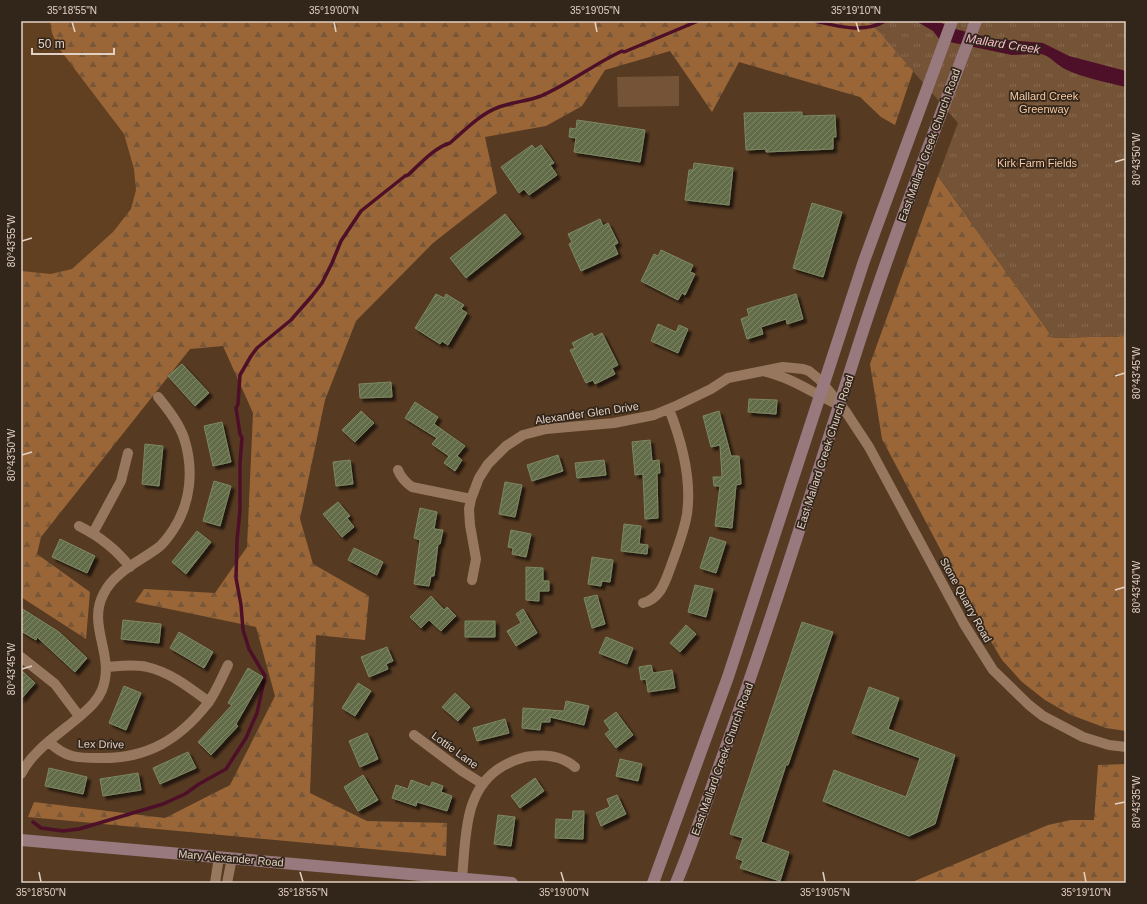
<svg xmlns="http://www.w3.org/2000/svg" width="1147" height="904" font-family="Helvetica,sans-serif">
	<style>
		.built { fill: #613f21 }
		.forest { fill: url(#forest-firs) }
		.park { fill: url(#park-tufts) }
		.pitch { fill: #745336 }
		.water { fill: #4d1028 }
		.lines { fill: none; stroke-linecap: round; stroke-linejoin: round }
		.stream { stroke: #4d1028; stroke-width: 3.5 }
		.building { fill: url(#building-hatch); stroke: #7d8863; filter: url(#shadow) }
		.street { stroke: #97785e; stroke-width: 10 }
		.secondary { stroke: #98797e; stroke-width: 12 }
		.ticks { fill: none; stroke: #e2d1c3; stroke-width: 1.5 }
		.labels { text-anchor: middle; stroke-width: 3.5; stroke-linejoin: round; paint-order: stroke }
		.park-label { font-size: 11px; fill: #f8caa3; stroke: #32251a }
		.street-label { font-size: 11px; fill: #e2d1c3; stroke: #32251a }
		.water-label { font-size: 12px; font-style: italic; fill: #fbbece; stroke: #32251a }
		.neatline { fill: none; stroke: #e2d1c3; stroke-width: 1.5 }
		.ticks-label { font-size: 10px; text-anchor: middle; fill: #e2d1c3 }
	</style>
	<defs>
		<pattern id="forest-firs" width="22" height="20" patternUnits="userSpaceOnUse"><rect width="22" height="20" fill="#9b6637"/><path d="M5 1l3.5 6h-7zM16 11l3.5 6h-7z" fill="#785638"/></pattern>
		<pattern id="park-tufts" width="24" height="20" patternUnits="userSpaceOnUse"><rect width="24" height="20" fill="#745336"/><path d="M3 7l-1-3M5 7V3M7 7l1-3M15 17l-1-3M17 17v-4M19 17l1-3" fill="none" stroke="#886b51"/></pattern>
		<pattern id="building-hatch" width="6" height="6" patternUnits="userSpaceOnUse"><rect width="6" height="6" fill="#626c48"/><path d="M-1 1l2-2M0 6l6-6M5 7l2-2" fill="none" stroke="#808769"/></pattern>
		<filter id="shadow"><feDropShadow dx="3.5" dy="3.5" stdDeviation="1" flood-color="#0009"/></filter>
	</defs>
	<rect width="100%" height="100%" fill="#563a22"/>
	<path class="built" d="M21 21H97L190 349 41 537 21 568Z"/>
	<path class="forest" d="M50 21H930L895 125 881 117 860 97 739 62 712 112 670 51 605 70 582 106 546 126 485 137 497 193 433 243 356 321 325 400 300 519 313 564 369 596 365 640 316 635 310 793 367 821 447 823 446 856 28 817 34 802 165 818 230 785 275 696 256 627 135 602 144 589 215 593 247 547 253 413 223 346 190 349 41 537 37 554 90 592 86 639 21 597V271L51 274 72 269 113 232 131 209 136 190 134 169 124 134 58 47 52 33Z
		M938 176 1053 338 1126 336V731L1106 728 1071 715 1045 700 1022 682 1002 660 973 611 882 439 870 364Z
		M1126 764V883H910L1048 825 1071 820H1094L1098 765Z"/>
	<path class="park" d="M867 21H1126V336L1053 338 938 176 958 123 879 32Z"/>
	<path class="pitch" d="M679 76V106L618 107 617 77Z"/>
	<path class="water" d="M916 21H937L955 29 995 39 1043 43 1069 56 1126 71V87C1105 82 1084 78 1065 69 1056 65 1051 56 1041 54L1012 55 940 40 933 31Z"/>
	<g class="lines">
		<path class="stream" d="M815 21C837 26 864 34 885 21
			M33 822 41 828 63 831 79 829 163 804 185 794 199 784 226 769 246 738 257 713 265 676 249 649 243 630 241 605 236 578 237 540 240 510V463L242 438 240 434 236 408 238 404 240 375 251 356 257 348 291 320 312 296 322 283 332 263 341 241 361 211 405 176 408 175C419 165 435 147 450 143 465 130 480 114 499 107 513 102 528 101 541 96 569 84 594 64 622 51L624 52 698 21"/>
	</g>
	<path class="building" d="M802 112V116L835 115 836 137H833V149L766 152V149L746 150 744 113Z
		M577 120 645 130 640 162 574 152 576 138 569 137 570 128 576 129Z
		M532 145 535 149 541 145 554 163 550 165 557 175 529 195 524 189 519 193 501 167Z
		M694 163 733 168 729 205 685 200 689 170H693Z
		M812 203 842 212 823 277 793 268Z
		M505 214 521 234 466 278 450 258Z
		M600 219 603 226 608 223 618 243 614 245 618 254 581 271 569 244 572 242 568 234Z
		M661 250 693 265 690 272 695 274 685 295 682 293 678 300 641 281 654 254 658 256Z
		M436 294 444 298 446 294 464 305 461 309 467 313 448 345 442 341 440 344 415 328Z
		M796 294 803 319 787 324 786 319 761 327 763 334 747 339 741 319 749 316 747 309Z
		M658 324 676 332 679 325 688 329 678 353 651 341Z
		M592 333 594 337 602 333 618 365 612 368 615 374 595 384 593 380 586 383 570 350 575 348 572 343Z
		M182 364 209 393 195 406 168 376Z
		M391 382 392 397 360 398 359 384Z
		M749 399 777 400 776 414 748 412Z
		M415 402 438 417 434 424 465 446 457 456 462 460 455 471 444 463 449 456 432 444 437 438 405 418Z
		M361 411 374 423 355 442 342 430Z
		M719 411 731 456H739L741 484 736 485 732 528 715 526 720 486H714L713 477H722L720 445 711 447 703 416Z
		M222 422 231 462 213 466 204 426Z
		M650 440 652 461 659 460 660 473H657L658 518 645 519 643 474 635 475 632 442Z
		M145 444 163 446 159 486 142 484Z
		M558 455 563 471 532 481 527 465Z
		M350 460 353 484 336 486 333 462Z
		M604 460 606 475 577 478 575 463Z
		M214 481 231 486 220 526 203 521Z
		M505 482 522 485 515 517 499 514Z
		M338 502 350 516 347 518 354 527 342 537 323 514Z
		M420 508 437 512 434 529 443 530 440 544H438L434 576H431L429 586 414 584 420 540 414 538Z
		M624 524 641 526 639 544 648 545 647 554 621 551Z
		M511 530 531 534 526 557 512 554 513 548 508 547Z
		M197 531 211 542 186 574 172 562Z
		M710 537 726 542 716 573 700 568Z
		M60 539 95 556 87 573 52 557Z
		M354 548 383 562 377 575 348 560Z
		M592 557 613 560 610 582 602 581 601 586 588 584Z
		M526 567 543 568V581H549V591H539V601L526 600Z
		M695 585 713 589 706 617 688 612Z
		M597 595 605 624 592 628 584 598Z
		M431 596 444 610 447 607 456 616 441 631 429 620 421 628 410 617Z
		M21 608 59 632 87 658 75 672 37 637 36 640 21 631Z
		M523 609 537 633 516 646 507 631 521 623 516 614Z
		M123 620 161 624 159 643 121 639Z
		M465 621H495V637H465Z
		M802 622 833 632 788 765H786L761 842 789 852 780 881 740 868 743 861 736 858 743 838 730 834Z
		M686 625 696 634 680 652 670 643Z
		M179 632 213 652 204 668 170 648Z
		M606 637 633 648 627 664 599 653Z
		M387 647 393 661 386 664 388 669 369 677 361 657Z
		M651 665 653 673 672 670 675 688 648 692 646 679 641 680 639 667Z
		M248 668 263 677 236 724 238 726 211 755 198 742 232 705 228 703Z
		M21 670 35 683 21 699Z
		M358 683 371 691 355 716 342 708Z
		M124 686 141 693 126 730 109 723Z
		M869 687 899 698 888 729 955 755 935 824 909 836 823 801 834 770 906 797 920 758 852 733Z
		M455 693 470 707 458 721 442 707Z
		M566 701 589 706 584 725 550 717V722H541L540 730 522 728 523 708 564 711Z
		M616 712 633 735 616 748 605 734 610 730 604 721Z
		M505 719 509 733 477 741 473 728Z
		M367 733 378 759 360 767 349 741Z
		M188 752 196 768 160 784 153 768Z
		M620 759 642 764 638 781 616 776Z
		M49 768 87 777 83 794 45 786Z
		M138 773 141 790 103 796 100 779Z
		M363 775 378 800 358 811 344 787Z
		M535 778 544 791 520 808 511 796Z
		M411 780 430 787 432 782 443 786 441 792 452 796 447 811 417 802 416 806 392 798 396 785 408 789Z
		M617 795 626 814 601 826 596 813 610 807 607 799Z
		M573 811H584L583 839 555 838 556 819 572 820Z
		M498 815 515 817 511 846 494 844Z"/>
	<g class="lines">
		<path class="street" d="M839 405C814 394 791 377 763 371L783 367 803 369 809 371 820 380 846 412 869 447 964 624 993 670 1029 705 1043 716 1083 737 1109 745 1126 747
			M398 470C401 478 405 482 412 487L471 499
			M79 526C99 536 116 549 130 567
			M93 533 121 481 128 453
			M472 580 476 559 470 525 469 509 471 499 479 478 488 464 506 446 523 435 546 429 614 423 654 415 678 405 711 389 728 378 763 371
			M643 603C661 598 665 582 671 566 677 549 684 532 687 514 692 478 682 442 669 409
			M21 657 55 684 79 716
			M107 667C120 666 134 664 147 667 170 672 190 688 209 702
			M414 735 462 771 483 784
			M49 742C66 758 77 758 99 758 147 759 179 740 208 703 216 692 222 677 228 665
			M21 774C33 750 59 734 79 717 88 709 97 702 102 690 116 655 86 626 104 593 115 571 141 561 159 547 165 542 169 536 173 530 191 503 194 469 184 438 179 423 168 409 158 397
			M462 878C466 838 463 789 503 766 512 761 522 757 532 756 548 754 562 756 575 767
			M215 883 219 857
			M227 883 232 858"/>
		<path class="secondary" d="M21 840 512 883
			M653 883 728 677 864 261 952 21
			M676 883C693 842 707 800 722 758 772 620 815 480 860 340 895 232 936 127 976 21"/>
	</g>
	<path class="ticks" d="M72 22 75 32M334 22 336 32M595 22 597 32M856 22 859 32M1115 162 1125 159M22 241 32 238M1115 376 1125 373M22 455 32 452M1115 590 1125 587M22 669 32 666M1115 804 1125 802M39 872 41 882M300 872 303 882M561 872 564 882M823 872 825 882M1084 872 1086 882"/>
	<g class="labels">
		<g class="park-label">
			<text x="1044" y="100">Mallard Creek<tspan x="1044" dy="13">Greenway</tspan></text>
			<text x="1037" y="167">Kirk Farm Fields</text>
		</g>
		<g class="street-label">
			<text transform="translate(929 145) rotate(-70)" y="4">East Mallard Creek Church Road</text>
			<text transform="translate(587 413) rotate(-8)" y="4">Alexander Glen Drive</text>
			<text transform="translate(825 452) rotate(-72)" y="4">East Mallard Creek Church Road</text>
			<text transform="translate(966 600) rotate(61)" y="4">Stone Quarry Road</text>
			<text transform="translate(101 744) rotate(1)" y="4">Lex Drive</text>
			<text transform="translate(455 750) rotate(36)" y="4">Lottie Lane</text>
			<text transform="translate(722 759) rotate(-70)" y="4">East Mallard Creek Church Road</text>
			<text transform="translate(231 858) rotate(5)" y="4">Mary Alexander Road</text>
		</g>
		<g class="water-label">
			<text transform="translate(1003 44) rotate(9)" y="4">Mallard Creek</text>
		</g>
	</g>
	<rect width="1147" height="904" fill="none" stroke="#32251a" stroke-width="44"/>
	<path d="M32 48v6h82v-6" fill="none" stroke="#e2d1c3" stroke-width="2"/>
	<text x="38" y="48" font-size="12" fill="#e2d1c3" stroke="#32251a" stroke-width="3" paint-order="stroke">50 m</text>
	<rect x="22" y="22" width="1103" height="860" class="neatline"/>
	<g class="ticks-label">
		<text x="72" y="14">35°18'55"N</text>
		<text x="334" y="14">35°19'00"N</text>
		<text x="595" y="14">35°19'05"N</text>
		<text x="856" y="14">35°19'10"N</text>
		<text transform="translate(1136 159) rotate(-90)" y="4">80°43'50"W</text>
		<text transform="translate(11 241) rotate(-90)" y="4">80°43'55"W</text>
		<text transform="translate(1136 373) rotate(-90)" y="4">80°43'45"W</text>
		<text transform="translate(11 455) rotate(-90)" y="4">80°43'50"W</text>
		<text transform="translate(1136 587) rotate(-90)" y="4">80°43'40"W</text>
		<text transform="translate(11 669) rotate(-90)" y="4">80°43'45"W</text>
		<text transform="translate(1136 802) rotate(-90)" y="4">80°43'35"W</text>
		<text x="41" y="896">35°18'50"N</text>
		<text x="303" y="896">35°18'55"N</text>
		<text x="564" y="896">35°19'00"N</text>
		<text x="825" y="896">35°19'05"N</text>
		<text x="1086" y="896">35°19'10"N</text>
	</g>
</svg>
